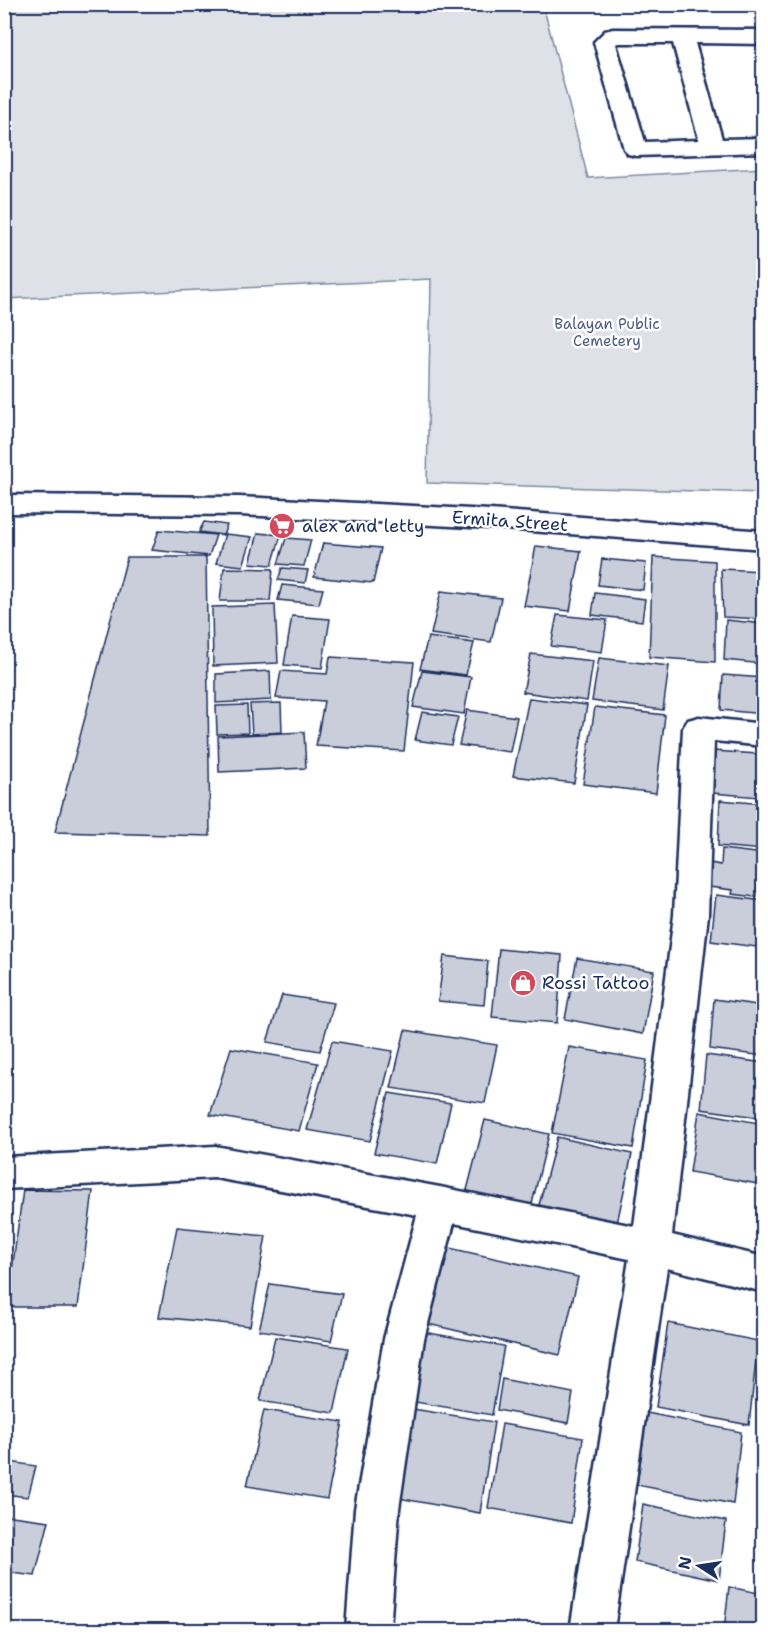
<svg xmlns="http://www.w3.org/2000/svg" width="768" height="1635" font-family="'Shantell Sans',sans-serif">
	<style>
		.green { fill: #dee1e7; stroke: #7c88a2; stroke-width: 1.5 }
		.building { fill: #caceda; stroke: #1b2f5e; stroke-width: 1.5 }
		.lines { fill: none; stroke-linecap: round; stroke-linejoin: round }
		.minor-casing { stroke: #1b2f5e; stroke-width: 5 }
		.secondary-casing { stroke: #1b2f5e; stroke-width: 5 }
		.minor { fill: #fff; fill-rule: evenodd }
		.secondary { fill: #fff; fill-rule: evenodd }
		.labels { text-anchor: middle; stroke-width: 5; stroke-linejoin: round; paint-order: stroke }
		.far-park-label { font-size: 15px; fill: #4c5c80; stroke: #fff }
		.street-label { font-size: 18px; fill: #1b2f5e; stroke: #fff }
		.poi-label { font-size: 18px; fill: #1b2f5e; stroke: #fff; text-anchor: start }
	</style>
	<rect width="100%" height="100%" fill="#fff"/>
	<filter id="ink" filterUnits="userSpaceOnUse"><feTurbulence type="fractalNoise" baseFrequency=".0167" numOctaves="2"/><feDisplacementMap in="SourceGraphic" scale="12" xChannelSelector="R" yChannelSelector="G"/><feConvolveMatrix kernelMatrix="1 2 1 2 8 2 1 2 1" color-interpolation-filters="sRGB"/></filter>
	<g filter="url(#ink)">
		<path class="green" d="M5 4 543 5 588 178 763 168V493L427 483 431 279 5 299Z"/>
		<path class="building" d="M204 522 227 525 223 535 199 532Z
			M159 530 216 535 209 556 152 550Z
			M258 533 281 535 272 565 250 563Z
			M225 534 252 537 243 566 216 563Z
			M286 538 311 540 304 566 278 564Z
			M323 543 381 548 373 583 314 577Z
			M536 546 581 551 570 611 524 606Z
			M127 557H206L210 836 55 832Z
			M653 557 715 561V662L649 657Z
			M602 559 646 563 643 590 598 585Z
			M224 568 273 569 270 601H220Z
			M282 568 308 570 305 583 278 580Z
			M721 569 764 571V619L723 617Z
			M282 585 323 589 319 604 278 600Z
			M441 591 501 598 491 642 431 634Z
			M595 593 645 599 642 621 592 615Z
			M275 605 278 663 213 666 212 607Z
			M557 615 607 620 602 652 551 646Z
			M292 616 330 619 322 668 284 665Z
			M726 620 764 624V664L724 660Z
			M428 637 474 643 466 675 420 669Z
			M531 654 593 661 587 701 523 692Z
			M330 657 414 662 404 751 316 746 324 701 276 698 281 671 327 674Z
			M599 658 669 666 663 710 592 701Z
			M270 671 271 700 216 703V674Z
			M422 671 471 677 464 714 413 707Z
			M723 675 764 678V714L721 710Z
			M529 698 587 705 574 783 513 776Z
			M281 703 282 732 252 734 250 704Z
			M247 705 248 733 217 734 216 706Z
			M595 707 665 715 656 793 583 784Z
			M467 710 517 717 510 752 459 745Z
			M422 712 458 717 451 745 415 740Z
			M304 732 306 768 219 772 218 736Z
			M713 751 758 754 759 797 713 793Z
			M720 800 764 804V850L718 846Z
			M722 849 764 854V898L732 894 733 890 709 887 710 863 721 865Z
			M716 895 764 901V948L711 941Z
			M499 949 562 955 557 1023 492 1017Z
			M444 956 488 961 484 1005 438 1001Z
			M577 958 654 971 643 1034 565 1019Z
			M282 995 334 1003 320 1051 267 1042Z
			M714 999 764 1006V1056L710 1049Z
			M405 1030 497 1045 485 1103 391 1088Z
			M332 1041 393 1051 370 1141 307 1130Z
			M569 1047 647 1060 633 1148 552 1133Z
			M231 1048 318 1063 299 1131 210 1115Z
			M706 1055 764 1063V1118L701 1109Z
			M389 1093 451 1103 437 1164 374 1153Z
			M699 1112 764 1124V1185L690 1172Z
			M485 1120 549 1134 531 1208 466 1194Z
			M557 1137 632 1154 617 1223 539 1205Z
			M23 1190 93 1191 78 1307H7Z
			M177 1227 266 1236 250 1326 159 1317Z
			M445 1247 578 1277 560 1355 424 1323Z
			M270 1284 342 1294 331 1341 259 1330Z
			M668 1323 758 1341 749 1425 656 1407Z
			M423 1332 504 1346 492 1415 409 1401Z
			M275 1337 348 1348 334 1413 260 1401Z
			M764 1376V1435H759Z
			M502 1379 573 1393 568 1423 497 1410Z
			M413 1409 494 1422 480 1513 398 1498Z
			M264 1410 343 1422 327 1499 247 1486Z
			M647 1413 741 1432 733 1504 637 1485Z
			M502 1424 583 1438 571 1523 488 1508Z
			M4 1461 36 1466 28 1497 4 1494Z
			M643 1504 726 1521 719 1580 635 1562Z
			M4 1515 49 1521 35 1576 4 1572Z
			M729 1587 764 1594V1630H724Z"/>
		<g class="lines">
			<g class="minor-casing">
				<path id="minor" d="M613 29 764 30V44L695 43 722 139 764 138V152L636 156 628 154 624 149 594 42 605 31ZM618 43H673L699 140 645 142 616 44Z
					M699 717 764 724V746L714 741 708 915 672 1235 764 1257V1292L667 1268 614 1630H570L629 1259 454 1223 424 1339 399 1509 390 1630H346L355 1509 384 1339 417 1215 215 1178 4 1189V1157L215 1146 440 1187 634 1226 674 915 683 728 688 720Z"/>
			</g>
			<g class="secondary-casing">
				<path id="secondary" d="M4 495 240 497 490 510 764 531V549L490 528 240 515 4 513Z"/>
			</g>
			<use href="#minor" class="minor"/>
			<use href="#secondary" class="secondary"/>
		</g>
	</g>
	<defs>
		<g id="supermarket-disc" transform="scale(1.35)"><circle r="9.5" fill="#d1495b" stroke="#fff"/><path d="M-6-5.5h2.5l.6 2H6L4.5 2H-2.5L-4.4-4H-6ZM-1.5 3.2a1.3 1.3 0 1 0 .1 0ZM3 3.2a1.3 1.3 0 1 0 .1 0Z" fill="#fff"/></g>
		<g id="shop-disc" transform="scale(1.35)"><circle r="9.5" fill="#d1495b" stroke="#fff"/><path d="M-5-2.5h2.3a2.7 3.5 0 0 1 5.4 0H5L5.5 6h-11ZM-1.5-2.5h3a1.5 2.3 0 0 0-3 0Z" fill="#fff"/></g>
	</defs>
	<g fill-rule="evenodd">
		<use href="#supermarket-disc" x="282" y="526"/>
		<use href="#shop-disc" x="523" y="983"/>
	</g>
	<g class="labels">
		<g class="far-park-label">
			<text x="607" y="329">Balayan Public<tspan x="607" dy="17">Cemetery</tspan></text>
		</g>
		<g class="street-label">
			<text transform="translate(510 521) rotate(4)" y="6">Ermita Street</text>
		</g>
		<g class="poi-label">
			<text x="302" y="532">alex and letty</text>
			<text x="542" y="989">Rossi Tattoo</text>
		</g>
	</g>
	<rect width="768" height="1635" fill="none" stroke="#fff" stroke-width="24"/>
	<rect x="12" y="12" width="744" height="1611" fill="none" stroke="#1b2f5e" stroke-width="2" filter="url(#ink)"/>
	<g transform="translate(699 1566) rotate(282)" stroke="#ffffff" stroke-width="4.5" paint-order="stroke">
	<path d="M0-4.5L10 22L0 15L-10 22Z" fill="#1b2f5e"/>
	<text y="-9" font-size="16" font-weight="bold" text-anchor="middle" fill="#1b2f5e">N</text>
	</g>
</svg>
